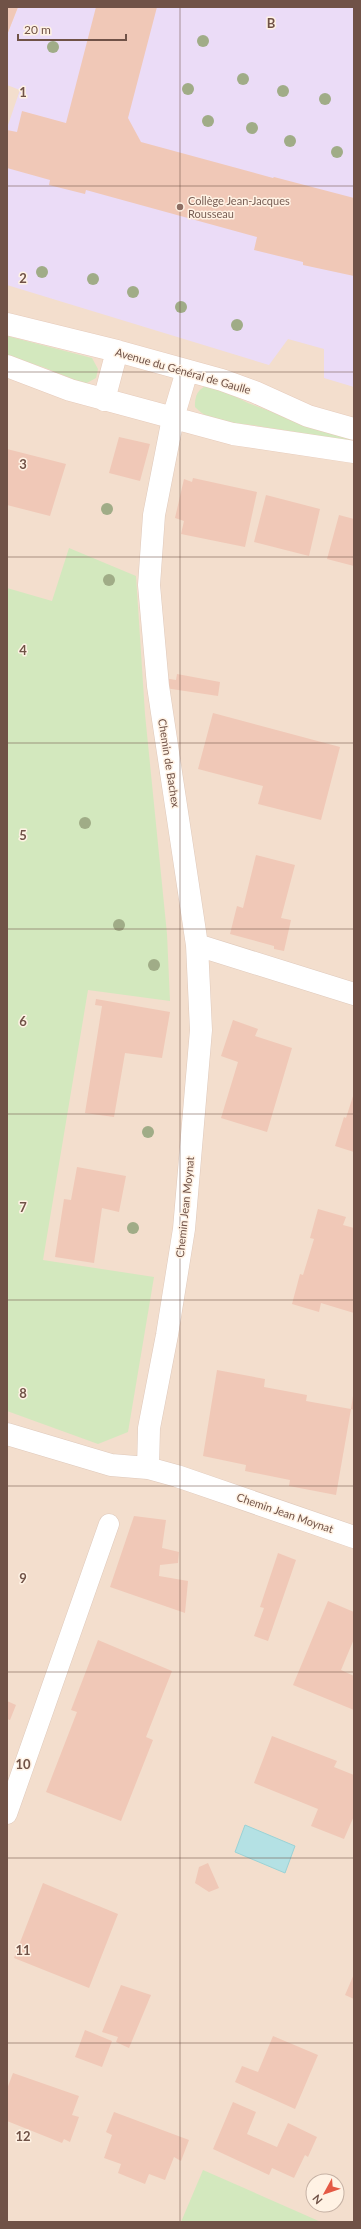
<svg xmlns="http://www.w3.org/2000/svg" width="361" height="2229" font-family="Lato,sans-serif">
	<style>
		.residential { fill: #f3decd; fill-rule: evenodd }
		.education { fill: #ebdcf7 }
		.green { fill: #d3e8be }
		.water { fill: #b4e1e4; stroke: #9bd2d5 }
		.building { fill: #f0c8b7 }
		.lines { fill: none; stroke-linecap: round; stroke-linejoin: round }
		.service-casing { stroke: #dfc9bb; stroke-width: 21 }
		.minor-casing { stroke: #dfc9bb; stroke-width: 23 }
		.secondary-casing { stroke: #e6cbbb; stroke-width: 23 }
		.service { stroke: #fff; stroke-width: 20 }
		.minor { stroke: #fff; stroke-width: 22 }
		.secondary { stroke: #fff; stroke-width: 22 }
		.tree { fill: #a0ac87 }
		.grid { fill: none; stroke: #705247; stroke-width: 1; stroke-opacity: 0.55 }
		.education-dot { fill: #8d6e63; stroke: #fff2e4; stroke-width: 1.5 }
		.labels { text-anchor: middle; stroke-width: 3; stroke-linejoin: round; paint-order: stroke }
		.education-label { font-size: 11px; fill: #785e54; stroke: #fff2e4; text-anchor: start }
		.street-label { font-size: 11px; fill: #705247; stroke: #fff2e4 }
		.grid-label { font-size: 13px; text-anchor: middle; font-weight: bold; fill: #705247; stroke: #fff2e4; stroke-width: 3; stroke-linejoin: round; paint-order: stroke }
	</style>
	<rect width="100%" height="100%" fill="#fbedde"/>
	<path class="residential" d="M7 7H354V2222H7ZM313 2181H337V2205H313Z"/>
	<path class="education" d="M18 7H354V387L324 378V349L288 339 269 365 7 285V128L20 90 7 85V35Z"/>
	<path class="green" d="M7 336 92 358 98 369 96 378 85 384 43 367 7 357Z
		M210 384 248 403 296 421 354 437V444C323 436 290 431 258 426 236 422 212 425 195 407 195 394 198 389 210 384Z
		M69 548 136 576 145 714 167 934 170 1001 88 990 43 1260 154 1277 128 1432 98 1444 7 1411V588L52 601Z
		M203 2170 321 2222H181Z"/>
	<path class="water" d="M245 1825 295 1846 285 1873 235 1852Z"/>
	<path class="building" d="M7 7H18L7 35Z
		M96 7H157L128 118 141 142 273 178 274 177 354 198V276L303 265V262L254 250 257 237 86 190 85 194 49 185 50 180 7 168V130L17 132 22 111 66 123Z
		M119 437 150 444 140 481 109 473Z
		M7 449 66 464 50 516 7 505Z
		M193 478 257 492 245 547 181 534 184 521 175 518 184 479 192 482Z
		M266 495 320 509 309 556 254 542Z
		M339 515 354 519V566L327 559Z
		M177 674 220 682 218 696 165 688 164 678 176 680Z
		M213 713 340 747 321 820 258 804 263 786 198 769Z
		M256 855 295 865 281 918 291 920 284 951 274 949V946L230 934 237 906 243 908Z
		M96 999 170 1012 162 1058 125 1053 114 1117 85 1113 102 1006 95 1005Z
		M233 1020 258 1029 255 1036 292 1048 267 1132 221 1118 238 1062 221 1056Z
		M354 1093V1152L335 1146 344 1117 346 1118Z
		M77 1167 126 1176 119 1212 102 1208 94 1263 55 1257 64 1199 71 1200Z
		M318 1209 346 1217 343 1225 354 1228V1313L321 1303 319 1312 292 1304 300 1274 303 1275 314 1239 310 1238Z
		M217 1370 265 1379 264 1387 307 1395 306 1401 351 1409 336 1495 289 1486 290 1480 245 1471 246 1465 203 1456Z
		M353 1396H354V1410L351 1409Z
		M134 1516 166 1520 162 1548 179 1552 178 1563 160 1565 159 1576 188 1581 185 1613 110 1587Z
		M278 1553 296 1560 268 1641 254 1636 264 1608 260 1607Z
		M328 1601 354 1612V1639L341 1670 354 1676V1710L293 1685Z
		M98 1640 172 1671 146 1737 153 1740 121 1821 46 1792 77 1712 71 1710Z
		M7 1701 16 1705 10 1720 7 1719Z
		M272 1736 337 1761 334 1767 354 1775V1816L344 1839 311 1826 318 1809 254 1783Z
		M208 1863 219 1888 209 1892 195 1883 199 1867Z
		M43 1883 118 1914 89 1988 14 1958Z
		M354 1974V1999L345 1995Z
		M121 1985 151 1995 129 2048 116 2042 118 2037 102 2032Z
		M85 2030 112 2041 102 2067 75 2057Z
		M273 2036 318 2055 295 2109 235 2082 242 2066 258 2072Z
		M13 2073 79 2096 72 2115 79 2117 70 2142 64 2139 62 2143 7 2121V2089Z
		M233 2102 256 2112 247 2134 277 2147 288 2123 317 2137 308 2157 305 2155 294 2178 272 2168 269 2175 213 2149Z
		M114 2112 189 2140 181 2161 174 2157 165 2180 149 2174 145 2184 118 2173 121 2164 104 2158 112 2135 106 2132Z"/>
	<g class="lines">
		<g class="service-casing">
			<path id="service" d="M7 1814 109 1524"/>
		</g>
		<g class="minor-casing">
			<path id="minor" d="M197 945 354 994
				M7 1434 111 1465 148 1468 177 1476 354 1537
				M148 1468 149 1428 167 1335 184 1229 201 1030 197 945 158 686 149 585 154 515 173 418"/>
		</g>
		<g class="secondary-casing">
			<path id="secondary" d="M7 324 117 351 222 380 255 392 308 416 354 429
				M7 366 70 390 233 434 354 452
				M104 400 117 351
				M173 418 187 371"/>
		</g>
		<use href="#service" class="service"/>
		<use href="#minor" class="minor"/>
		<use href="#secondary" class="secondary"/>
	</g>
	<g class="tree">
		<circle cx="203" cy="41" r="6"/>
		<circle cx="53" cy="47" r="6"/>
		<circle cx="243" cy="79" r="6"/>
		<circle cx="188" cy="89" r="6"/>
		<circle cx="283" cy="91" r="6"/>
		<circle cx="325" cy="99" r="6"/>
		<circle cx="208" cy="121" r="6"/>
		<circle cx="252" cy="128" r="6"/>
		<circle cx="290" cy="141" r="6"/>
		<circle cx="337" cy="152" r="6"/>
		<circle cx="42" cy="272" r="6"/>
		<circle cx="93" cy="279" r="6"/>
		<circle cx="133" cy="292" r="6"/>
		<circle cx="181" cy="307" r="6"/>
		<circle cx="237" cy="325" r="6"/>
		<circle cx="107" cy="509" r="6"/>
		<circle cx="109" cy="580" r="6"/>
		<circle cx="85" cy="823" r="6"/>
		<circle cx="119" cy="925" r="6"/>
		<circle cx="154" cy="965" r="6"/>
		<circle cx="148" cy="1132" r="6"/>
		<circle cx="133" cy="1228" r="6"/>
	</g>
	<path class="grid" d="M180 7V2222M7 186H354M7 372H354M7 557H354M7 743H354M7 929H354M7 1114H354M7 1300H354M7 1486H354M7 1672H354M7 1858H354M7 2043H354"/>
	<circle class="education-dot" cx="180" cy="207" r="4"/>
	<g class="labels">
		<g class="education-label">
			<text x="188" y="205">Collège Jean-Jacques<tspan x="188" dy="13">Rousseau</tspan></text>
		</g>
		<g class="street-label">
			<text transform="translate(183 371) rotate(16)" y="4">Avenue du Général de Gaulle</text>
			<text transform="translate(169 763) rotate(81)" y="4">Chemin de Bachex</text>
			<text transform="translate(185 1207) rotate(-84)" y="4">Chemin Jean Moynat</text>
			<text transform="translate(285 1513) rotate(19)" y="4">Chemin Jean Moynat</text>
		</g>
	</g>
	<g class="grid-label">
		<text x="271" y="28">B</text>
		<text x="23" y="97">1</text>
		<text x="23" y="283">2</text>
		<text x="23" y="469">3</text>
		<text x="23" y="655">4</text>
		<text x="23" y="840">5</text>
		<text x="23" y="1026">6</text>
		<text x="23" y="1212">7</text>
		<text x="23" y="1398">8</text>
		<text x="23" y="1583">9</text>
		<text x="23" y="1769">10</text>
		<text x="23" y="1955">11</text>
		<text x="23" y="2141">12</text>
	</g>
	<rect width="361" height="2229" fill="none" stroke="#705247" stroke-width="16"/>
	<g transform="translate(325 2193) rotate(230)"><circle r="19" fill="#fff2e4" stroke="#c6b2a5"/>
	<path d="M0-3L7 15L0 10L-7 15Z" fill="#e45945"/>
	<text y="-6" font-size="11" font-weight="bold" text-anchor="middle" fill="#705247">N</text>
	</g>
	<path d="M18 34v6h108v-6" fill="none" stroke="#705247" stroke-width="2"/>
	<text x="24" y="34" font-size="12" fill="#705247" stroke="#fff2e4" stroke-width="3" paint-order="stroke">20 m</text>
</svg>
